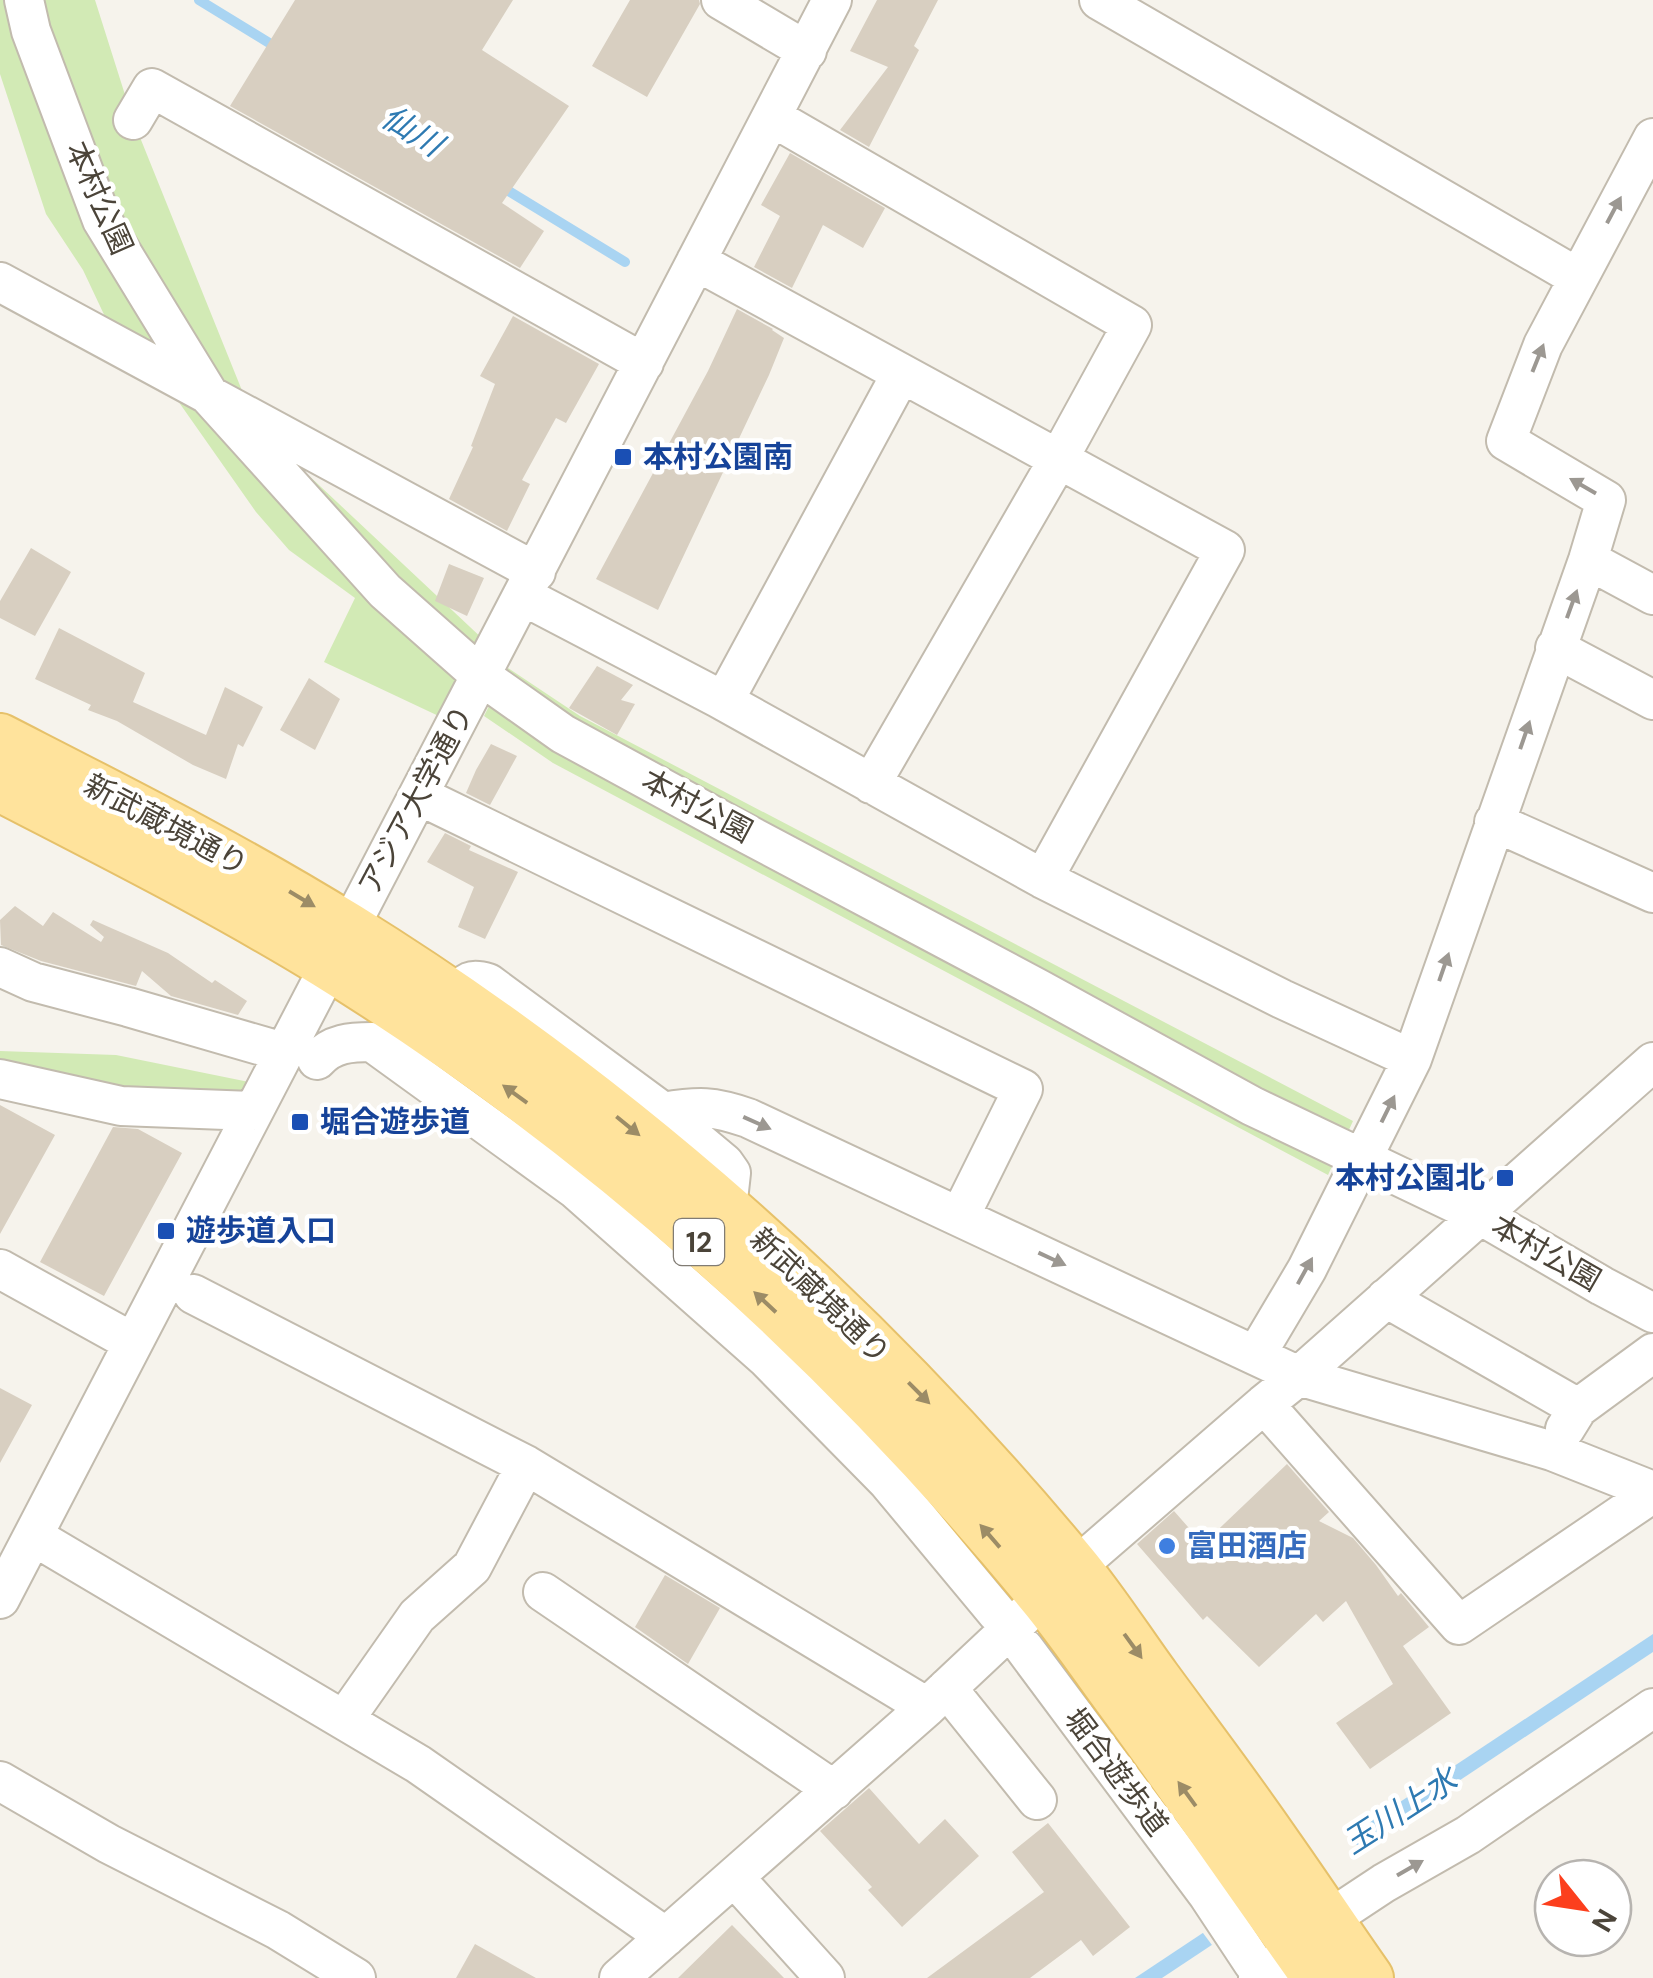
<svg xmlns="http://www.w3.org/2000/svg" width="1653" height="1978" font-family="'DM Sans','Noto Sans JP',sans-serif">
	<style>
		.green { fill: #d2eab5 }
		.water { fill: #a9d4f2 }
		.pier { fill: #f6f3ec }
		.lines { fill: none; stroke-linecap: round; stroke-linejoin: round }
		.stream { stroke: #a9d4f2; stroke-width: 10 }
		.building { fill: #d8cfc1 }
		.minor-casing { stroke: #c2bbae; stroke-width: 42 }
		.major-casing { stroke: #e6c16a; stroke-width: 52 }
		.minor { stroke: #fff; stroke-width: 38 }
		.major { stroke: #ffe39c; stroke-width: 48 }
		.oneway { fill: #9c9892 }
		.oneway2 { fill: #9c8c66 }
		.transit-dot { fill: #1a4fb4; stroke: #fff; stroke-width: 4 }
		.shop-dot { fill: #3f7fe0; stroke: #fff; stroke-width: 4 }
		.labels { text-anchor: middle; stroke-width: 9; stroke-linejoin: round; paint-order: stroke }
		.shield { fill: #fff; stroke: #817c74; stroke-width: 2.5 }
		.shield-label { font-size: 28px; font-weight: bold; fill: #4b4439 }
		.street-label { font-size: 30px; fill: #4b4439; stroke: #fff }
		.transit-label { font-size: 30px; font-weight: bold; fill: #164399; stroke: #fff; text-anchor: start }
		.shop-label { font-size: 30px; font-weight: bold; fill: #366cbe; stroke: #fff; text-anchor: start }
		.water-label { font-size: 32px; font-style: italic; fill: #2e7ab2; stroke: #fff }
	</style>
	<rect width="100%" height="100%" fill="#f6f3ec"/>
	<path class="green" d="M0 0H95L133 120 245 398 108 323 83 270 46 214 0 74Z
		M171 391 288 456 486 642 445 719 324 662 355 598 289 550 256 512Z
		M508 668 580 716 1353 1121 1328 1175 553 763 484 716Z
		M0 1051 116 1055 249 1082 223 1128 0 1093Z"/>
	<path class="water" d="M1653 1634V1652L1162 1978H1135Z"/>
	<path class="pier" d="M1347 1831 1361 1851 1215 1949 1200 1929Z"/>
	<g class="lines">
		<path class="stream" d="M199 0 279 49
			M502 187 625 262"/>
	</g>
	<path class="building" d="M295 0H513L482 50 569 106 502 203 544 231 520 268 230 106Z
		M630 0H699L700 4 647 97 592 66Z
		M877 0H938L914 46 919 50 869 147 840 130 888 67 850 51Z
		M790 153 885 208 863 248 823 225 792 288 754 267 780 216 761 205Z
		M737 309 773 329 772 330 784 338 769 375 658 610 596 579 708 371Z
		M513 316 599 364 566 423 556 418 522 480 530 484 507 531 449 499 473 447 471 446 495 384 480 376Z
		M31 548 71 572 35 636 0 618V601Z
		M449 564 484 578 467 616 435 601Z
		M59 628 145 673 133 702 206 735 225 687 263 707 243 747 238 744 226 779 193 765 117 721 88 710 91 705 35 679Z
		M597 666 633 685 621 700 635 704 617 735 569 708Z
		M309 678 340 699 315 750 280 730Z
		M491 744 517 756 490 805 466 793 476 770Z
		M445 833 471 846 469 850 518 872 485 939 458 927 474 887 427 862Z
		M15 906 43 926 53 912 101 942 104 937 90 925 93 920 168 953 212 983 215 980 247 1001 238 1015 171 996 142 971 136 986 41 961 1 945 0 920Z
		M0 1105 55 1135 0 1234Z
		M113 1127 138 1129 182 1153 104 1296 40 1262Z
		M0 1388 32 1405 0 1463Z
		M1287 1464 1329 1512 1319 1521 1353 1538 1376 1565 1398 1596 1401 1593 1429 1627 1403 1646 1451 1713 1370 1769 1336 1723 1393 1684 1346 1601 1323 1622 1316 1614 1259 1667 1207 1616 1203 1620 1137 1544 1174 1511 1203 1544Z
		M665 1575 720 1608 688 1664 635 1627Z
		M869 1788 919 1844 945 1819 979 1856 902 1927 868 1890 872 1887 820 1831Z
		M1048 1823 1130 1927 1093 1956 1081 1940 1030 1978H927L1044 1892 1012 1852Z
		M732 1925 784 1978H678Z
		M475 1944 536 1978H456Z"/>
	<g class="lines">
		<g class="minor-casing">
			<path id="minor" d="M24 0 31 31 102 220 211 398 385 591 481 676 563 734 732 826 1039 989 1252 1106 1480 1215 1602 1286 1653 1313
				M721 0 807 51
				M1099 0 1577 277
				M772 117 1132 325 1058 460 871 784
				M133 120 152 88 644 363
				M696 261 1225 550 1043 879
				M0 282 536 572
				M1588 560 1653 595
				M523 596 718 698 1043 879 1282 999 1412 1059
				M1555 648 1653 700
				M724 701 901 374
				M420 796 1023 1089 960 1216
				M1494 822 1653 893
				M0 967 33 982 128 1007 283 1052
				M455 997C467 982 469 977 488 983L663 1112 724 1163 731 1173 729 1191 719 1201
				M317 1060C332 1043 351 1042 372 1042L575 1189 766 1358 888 1482 997 1613
				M0 1079 121 1106 252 1111
				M663 1112C699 1106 713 1106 748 1118L1299 1376 1552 1451 1653 1491
				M0 1269 132 1342
				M193 1294 526 1465 927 1707
				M1386 1298 1578 1408
				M1256 1355 1307 1269 1412 1059 1588 560 1606 500 1506 441 1543 345 1653 138
				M1264 1404 1459 1625 1653 1493
				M1565 1429 1578 1408 1653 1353
				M33 1536 418 1764 666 1937
				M543 1592 834 1790
				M0 1599 832 0
				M1024 1648 1208 1895 1253 1963
				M947 1688 1037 1800
				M344 1720 417 1616 472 1567 526 1465
				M0 1781 109 1844 278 1930 356 1978
				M734 1877 825 1978
				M619 1978 927 1707 1076 1567 1264 1404 1299 1376 1653 1062
				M1258 1978 1296 1949 1328 1920 1384 1883 1468 1835 1653 1708"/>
		</g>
		<g class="major-casing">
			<path id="major" d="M0 738C117 798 235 857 348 927 622 1097 867 1316 1073 1564 1103 1600 1129 1641 1156 1678 1197 1734 1239 1789 1278 1846 1309 1890 1338 1934 1369 1978
				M0 787C110 844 220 899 326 964 597 1132 840 1350 1042 1596 1071 1631 1096 1669 1123 1705 1189 1795 1252 1887 1317 1978"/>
		</g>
		<use href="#minor" class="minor"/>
		<use href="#major" class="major"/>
	</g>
	<defs><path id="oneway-solid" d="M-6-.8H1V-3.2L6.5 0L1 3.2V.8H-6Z" transform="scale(2.5)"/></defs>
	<g class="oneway">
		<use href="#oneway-solid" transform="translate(1614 210) rotate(-62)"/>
		<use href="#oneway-solid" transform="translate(1538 358) rotate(-68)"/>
		<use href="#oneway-solid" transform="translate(1583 486) rotate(-150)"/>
		<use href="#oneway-solid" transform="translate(1572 604) rotate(-70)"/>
		<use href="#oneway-solid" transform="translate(1525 735) rotate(-71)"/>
		<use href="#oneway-solid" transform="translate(1444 967) rotate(-71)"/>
		<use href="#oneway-solid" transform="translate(1388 1109) rotate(-64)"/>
		<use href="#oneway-solid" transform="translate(757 1123) rotate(24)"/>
		<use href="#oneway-solid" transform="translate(1052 1259) rotate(25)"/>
		<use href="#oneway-solid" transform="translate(1305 1271) rotate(-61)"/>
		<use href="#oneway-solid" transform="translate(1410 1868) rotate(-30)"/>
	</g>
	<g class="oneway2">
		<use href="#oneway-solid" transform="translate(302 899) rotate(31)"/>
		<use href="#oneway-solid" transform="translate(515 1094) rotate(-144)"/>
		<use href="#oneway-solid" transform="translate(628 1126) rotate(39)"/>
		<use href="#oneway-solid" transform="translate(765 1302) rotate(-137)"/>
		<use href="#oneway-solid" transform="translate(919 1393) rotate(45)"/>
		<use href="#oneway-solid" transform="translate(990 1536) rotate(-131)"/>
		<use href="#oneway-solid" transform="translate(1133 1646) rotate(54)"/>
		<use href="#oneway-solid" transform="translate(1187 1794) rotate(-126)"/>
	</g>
	<g class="transit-dot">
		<rect x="613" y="447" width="20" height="20" rx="5"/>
		<rect x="290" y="1112" width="20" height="20" rx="5"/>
		<rect x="1495" y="1168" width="20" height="20" rx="5"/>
		<rect x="156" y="1221" width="20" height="20" rx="5"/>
	</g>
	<circle class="shop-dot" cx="1167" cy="1546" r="10"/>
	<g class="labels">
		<rect class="shield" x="674" y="1219" width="50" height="46" rx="8"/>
		<g class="shield-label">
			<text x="699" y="1252">12</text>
		</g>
		<g class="street-label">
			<text transform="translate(99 198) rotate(66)" y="10">本村公園</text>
			<text transform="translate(416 800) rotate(-62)" y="10">アジア大学通り</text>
			<text transform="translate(697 806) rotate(28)" y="10">本村公園</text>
			<text transform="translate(166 825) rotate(28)" y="10">新武蔵境通り</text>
			<text transform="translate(1546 1253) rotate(30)" y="10">本村公園</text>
			<text transform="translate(820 1296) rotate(44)" y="10">新武蔵境通り</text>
			<text transform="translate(1116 1772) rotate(53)" y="10">堀合遊歩道</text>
		</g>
		<g class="transit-label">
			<text x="643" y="467">本村公園南</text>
			<text x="320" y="1132">堀合遊歩道</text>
			<text x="1485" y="1188" text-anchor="end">本村公園北</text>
			<text x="186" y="1241">遊歩道入口</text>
		</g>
		<g class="shop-label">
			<text x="1187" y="1556">富田酒店</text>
		</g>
		<g class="water-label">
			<text transform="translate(412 131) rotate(32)" y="11">仙川</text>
			<text transform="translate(1400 1811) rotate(-33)" y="11">玉川上水</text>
		</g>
	</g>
	<g transform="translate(1583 1908) rotate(120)"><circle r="48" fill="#ffffff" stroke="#b7b4b0" stroke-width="2.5"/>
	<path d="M0-8L18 38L0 25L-18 38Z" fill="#fc3f1d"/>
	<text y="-15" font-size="28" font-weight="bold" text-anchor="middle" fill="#4b4439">N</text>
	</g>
</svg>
